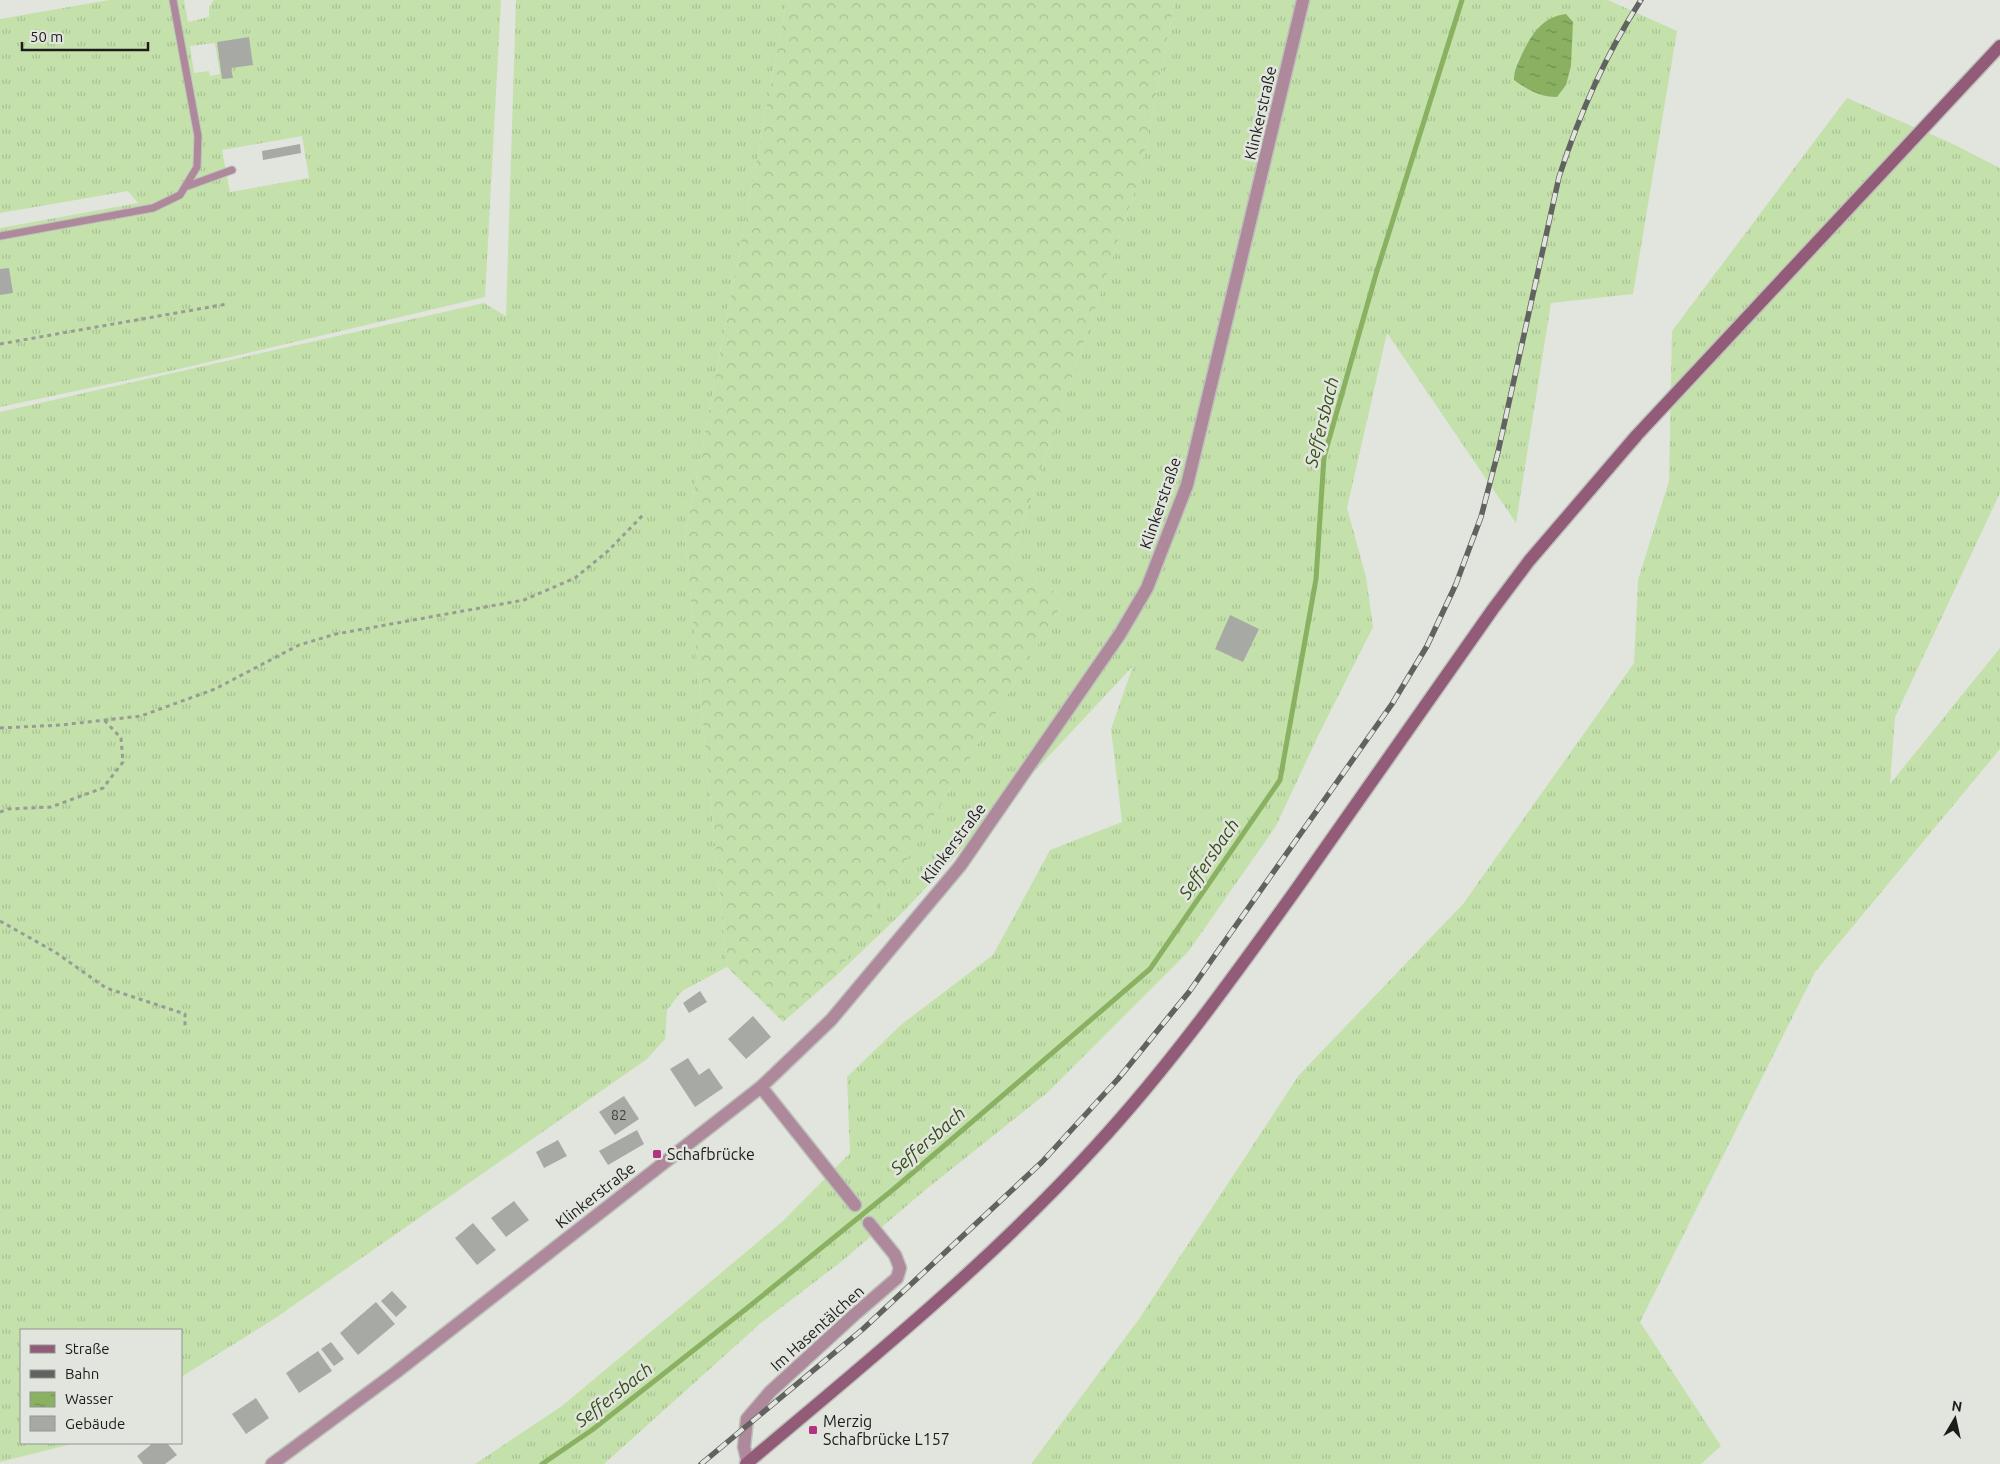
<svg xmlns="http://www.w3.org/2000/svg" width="2000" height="1464" font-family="Ubuntu,sans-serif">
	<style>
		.grass { fill: url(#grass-tufts); fill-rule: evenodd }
		.forest { fill: url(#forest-crowns) }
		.water { fill: url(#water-ripples) }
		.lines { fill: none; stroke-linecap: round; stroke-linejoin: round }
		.stream { stroke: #8ab162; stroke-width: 5 }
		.building { fill: #a7aaa4 }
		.lane-casing { stroke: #bec1bb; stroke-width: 9 }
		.street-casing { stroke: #bec1bb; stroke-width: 15 }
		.secondary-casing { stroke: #bec1bb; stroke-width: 15 }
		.path { stroke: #999c96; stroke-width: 3; stroke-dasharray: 4 4; stroke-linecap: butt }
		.lane { stroke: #ae899b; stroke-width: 7 }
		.street { stroke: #ae899b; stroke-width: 12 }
		.secondary { stroke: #925c78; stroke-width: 12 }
		.rail-casing { stroke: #616360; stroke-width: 5.5 }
		.rail { stroke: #e1e5de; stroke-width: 4; stroke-dasharray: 11; stroke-linecap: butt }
		.poi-dot { fill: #b23380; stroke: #e1e5de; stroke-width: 2 }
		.labels { text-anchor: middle; stroke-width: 5; stroke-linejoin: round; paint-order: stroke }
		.number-label { font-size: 14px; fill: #3f403d }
		.street-label { font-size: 16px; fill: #1c1d1b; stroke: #e1e5de }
		.poi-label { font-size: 16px; fill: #1c1d1b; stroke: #e1e5de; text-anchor: start }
		.water-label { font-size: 18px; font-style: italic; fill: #354e16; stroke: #e1e5de }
	</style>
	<defs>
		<pattern id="grass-tufts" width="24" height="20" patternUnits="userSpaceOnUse" patternTransform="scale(1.25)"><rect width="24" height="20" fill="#c4e1ab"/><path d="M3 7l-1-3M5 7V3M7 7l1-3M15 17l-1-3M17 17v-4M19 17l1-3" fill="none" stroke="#a8c193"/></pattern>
		<pattern id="forest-crowns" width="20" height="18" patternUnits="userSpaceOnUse" patternTransform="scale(1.25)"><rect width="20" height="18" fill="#c4e1ab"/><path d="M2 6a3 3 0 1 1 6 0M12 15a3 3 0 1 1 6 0" fill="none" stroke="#a8c193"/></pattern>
		<pattern id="water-ripples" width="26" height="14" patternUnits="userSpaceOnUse" patternTransform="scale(1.25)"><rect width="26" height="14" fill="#8ab162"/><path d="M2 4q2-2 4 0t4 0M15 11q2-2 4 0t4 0" fill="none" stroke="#708f50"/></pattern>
	</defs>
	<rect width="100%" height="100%" fill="#e1e5de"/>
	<path class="grass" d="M109 0H184L188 22 209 17V7L214 0H501L485 297 175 370 0 407V228L138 203 128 191 0 213V19ZM215 43 220 74 210 76 209 71 194 73 190 46ZM302 136 309 178 230 192 222 150Z
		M516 0H787L685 538 727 967 682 991 667 1010 665 1039 647 1059 274 1319 181 1377V1330H21V1443H76L0 1462V412L484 303 506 316Z
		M1175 0H1608L1677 31 1633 294 1551 303 1516 523 1387 333 1347 508 1366 577 1373 627 1318 736 1276 826 1188 952 1047 1093 924 1191 841 1262 762 1322 604 1464H475L562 1406 783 1221 850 1153 847 1077 902 1024 993 955 1050 850 1122 822 1111 729 1133 666 903 912 837 975 1065 600 1011 558 1139 179Z
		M1847 98 1951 143 2000 168V493L1895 717 1890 784 2000 648V749L1815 972 1640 1322 1721 1446 1701 1464H1031L1139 1319 1299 1075 1463 904 1634 663 1638 580 1669 481 1672 331Z"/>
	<path class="forest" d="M787 0H1175L1139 179 1011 558 1065 600 837 975 783 1022 727 967 685 538Z"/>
	<path class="water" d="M1566 14 1573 22 1571 66 1566 85 1557 97C1540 97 1528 90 1514 80 1514 69 1518 64 1522 54 1532 34 1542 17 1566 14Z"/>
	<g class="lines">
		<path class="stream" d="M542 1464 592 1430 746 1309 895 1188 1150 969 1280 780 1316 579 1324 457 1376 274 1462 0"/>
	</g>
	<path class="building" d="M249 37 253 65 231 68 233 78 222 79 217 42Z
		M300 144 301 153 263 160 262 151Z
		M9 268 13 293 0 295V269Z
		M1230 615 1259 629 1243 662 1215 649Z
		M700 991 707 1002 689 1013 683 1003Z
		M753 1016 771 1037 746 1059 728 1039Z
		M688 1058 699 1075 709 1068 723 1088 695 1107 670 1069Z
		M624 1096 639 1119 615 1135 599 1112Z
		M637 1130 644 1144 608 1165 599 1151Z
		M558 1140 567 1156 544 1168 536 1152Z
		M514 1201 529 1220 506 1237 491 1218Z
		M473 1223 496 1250 477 1265 455 1238Z
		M392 1291 407 1307 396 1317 381 1301Z
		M376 1302 395 1324 358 1355 340 1333Z
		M331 1342 344 1359 334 1366 321 1349Z
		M318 1351 332 1371 299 1393 286 1373Z
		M256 1398 269 1418 246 1434 232 1414Z
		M153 1443H167L177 1455 165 1464H143L137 1456Z"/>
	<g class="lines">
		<g class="lane-casing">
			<path id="lane" d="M185 187 232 170
				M0 236 153 208 180 195 197 167 198 136 173 0"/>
		</g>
		<g class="street-casing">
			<path id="street" d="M761 1087 855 1205
				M748 1463 744 1447 747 1419 770 1392 854 1315 897 1278 900 1268 895 1255 869 1223
				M272 1464 395 1373 761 1087 831 1020 960 866 1120 634 1147 588 1187 485 1303 0"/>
		</g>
		<g class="secondary-casing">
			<path id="secondary" d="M746 1464C866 1363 988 1264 1094 1148 1168 1068 1232 979 1295 891 1361 797 1427 703 1493 609L1529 561 1637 435 2000 46"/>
		</g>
		<path class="path" d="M0 344 227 304
			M0 728 61 725 141 716 215 689 299 645 336 634 524 600 575 578 608 551 644 514
			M0 812 8 809 51 807 103 788 123 762 121 738 105 721
			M0 921 55 952 106 988 185 1014V1026"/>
		<use href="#lane" class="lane"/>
		<use href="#street" class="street"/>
		<use href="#secondary" class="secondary"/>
		<g class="rail-casing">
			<path id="rail" d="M701 1464 863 1329 1042 1162 1118 1079 1189 992 1392 704 1427 646 1456 584 1481 517 1498 452 1559 177C1579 115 1606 54 1641 0"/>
		</g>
		<use href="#rail" class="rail"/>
	</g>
	<g class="poi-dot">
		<rect x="652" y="1149" width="10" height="10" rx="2.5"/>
		<rect x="808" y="1425" width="10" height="10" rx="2.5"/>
	</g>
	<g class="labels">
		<g class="number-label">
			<text x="619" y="1120">82</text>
		</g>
		<g class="street-label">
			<text transform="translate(1260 113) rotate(-77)" y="6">Klinkerstraße</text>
			<text transform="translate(1160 503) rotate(-71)" y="6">Klinkerstraße</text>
			<text transform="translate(953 843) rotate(-53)" y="6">Klinkerstraße</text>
			<text transform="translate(595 1195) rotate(-38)" y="6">Klinkerstraße</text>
			<text transform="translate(817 1328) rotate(-42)" y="6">Im Hasentälchen</text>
		</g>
		<g class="poi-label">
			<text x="667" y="1160">Schafbrücke</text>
			<text x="823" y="1427">Merzig<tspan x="823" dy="18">Schafbrücke L157</tspan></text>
		</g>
		<g class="water-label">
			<text transform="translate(1322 422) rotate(-76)" y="6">Seffersbach</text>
			<text transform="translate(1209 859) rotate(-56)" y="6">Seffersbach</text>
			<text transform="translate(928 1141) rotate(-41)" y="6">Seffersbach</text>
			<text transform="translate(614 1395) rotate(-38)" y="6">Seffersbach</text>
		</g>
	</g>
	<rect x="20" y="1329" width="162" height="115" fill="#e1e5de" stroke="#929590"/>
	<rect x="30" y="1345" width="25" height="8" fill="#925c78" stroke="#929590"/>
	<text x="65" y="1354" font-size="15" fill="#1c1d1b">Straße</text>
	<rect x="30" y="1370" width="25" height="8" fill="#616360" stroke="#929590"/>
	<text x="65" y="1379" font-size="15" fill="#1c1d1b">Bahn</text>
	<rect x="30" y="1392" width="25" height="15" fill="url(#water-ripples)" stroke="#929590"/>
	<text x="65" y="1404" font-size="15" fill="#1c1d1b">Wasser</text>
	<rect x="30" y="1416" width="25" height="15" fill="#a7aaa4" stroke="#929590"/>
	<text x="65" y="1429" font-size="15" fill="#1c1d1b">Gebäude</text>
	<g transform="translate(1955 1419) rotate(9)" stroke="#e1e5de" stroke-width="4" paint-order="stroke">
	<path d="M0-4L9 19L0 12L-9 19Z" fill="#1c1d1b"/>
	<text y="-8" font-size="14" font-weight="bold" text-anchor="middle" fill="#1c1d1b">N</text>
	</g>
	<path d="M22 42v8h126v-8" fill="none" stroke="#1c1d1b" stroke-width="2.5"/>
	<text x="30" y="42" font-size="15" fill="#1c1d1b" stroke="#e1e5de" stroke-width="4" paint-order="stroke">50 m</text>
</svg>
